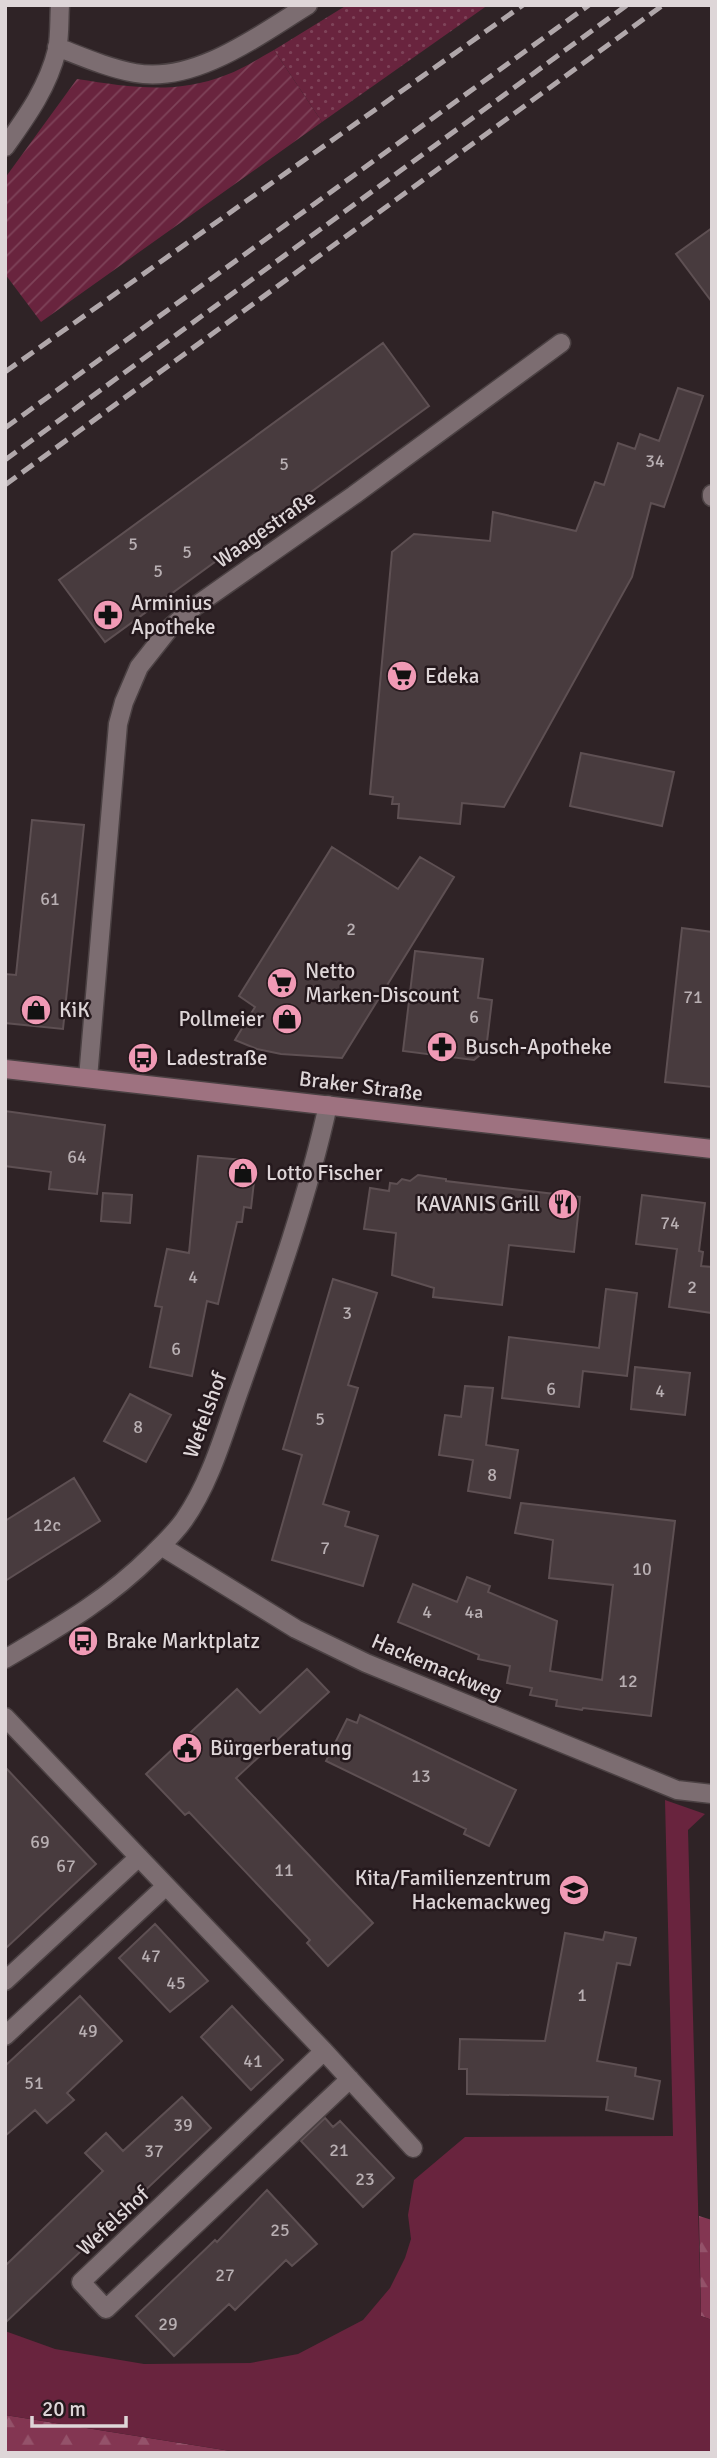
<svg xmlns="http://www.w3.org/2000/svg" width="717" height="2458" font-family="Signika,sans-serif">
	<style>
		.grass { fill: url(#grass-dots) }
		.forest { fill: url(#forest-firs) }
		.park { fill: #69243e }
		.garden { fill: url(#garden-furrows) }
		.building { fill: #483b3e; stroke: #5e5053; stroke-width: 2 }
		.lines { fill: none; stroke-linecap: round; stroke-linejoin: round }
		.street-casing { stroke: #4b4143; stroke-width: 21 }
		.secondary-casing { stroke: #4b4143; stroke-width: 21 }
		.street { stroke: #7c6d71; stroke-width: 18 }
		.secondary { stroke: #9e7280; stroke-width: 18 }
		.rail { stroke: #b0a7aa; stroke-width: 5; stroke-dasharray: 14 7; stroke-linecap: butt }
		.labels { text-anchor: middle; stroke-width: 5; stroke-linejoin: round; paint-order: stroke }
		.number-label { font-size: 18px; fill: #b8afb2 }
		.street-label { font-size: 21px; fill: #ded6d8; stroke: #25191d }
		.poi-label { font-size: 21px; fill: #ded6d8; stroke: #25191d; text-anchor: start }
	</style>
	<defs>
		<pattern id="grass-dots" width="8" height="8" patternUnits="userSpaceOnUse" patternTransform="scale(1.75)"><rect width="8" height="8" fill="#69243e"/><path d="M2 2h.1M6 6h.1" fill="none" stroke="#7e4359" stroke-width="1.8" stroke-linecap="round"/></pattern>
		<pattern id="forest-firs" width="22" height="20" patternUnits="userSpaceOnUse" patternTransform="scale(1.75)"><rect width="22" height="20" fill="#833652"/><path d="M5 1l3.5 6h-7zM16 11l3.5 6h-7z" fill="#94526a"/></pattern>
		<pattern id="garden-furrows" width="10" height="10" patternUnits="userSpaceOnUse" patternTransform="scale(1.75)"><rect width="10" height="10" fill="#69243e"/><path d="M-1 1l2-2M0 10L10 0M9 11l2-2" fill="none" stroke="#7e4359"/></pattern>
	</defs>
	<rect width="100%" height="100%" fill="#2f2326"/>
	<path class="grass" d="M347 5H488L322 122 274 50Z"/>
	<path class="forest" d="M699 2216 712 2220V2320L701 2316Z
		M5 2415 243 2453H5Z"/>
	<path class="park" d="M665 1800 705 1814 688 1830 701 2316 712 2320V2453H243L5 2415V2331L55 2349 144 2364 250 2363 298 2354 363 2320 390 2288 405 2258 411 2239 408 2215 414 2180 465 2137 673 2136Z"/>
	<path class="garden" d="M274 50 322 122 41 322 5 274V178L77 79C130 87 175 95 226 75 243 69 259 58 274 50Z"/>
	<path class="building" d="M712 228V302L676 254Z
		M383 343 429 406 105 642 59 580Z
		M678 388 703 396 664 507 651 503 632 577 504 807 462 803 460 824 398 818 399 804H392L393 797 370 794 392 552 414 534 490 541 493 512 576 531 595 482 604 485 618 443 635 449 640 434 659 441Z
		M581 753 674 772 662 826 570 806Z
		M32 820 84 825 63 1029 5 1023V974L16 975Z
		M332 847 398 889 420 857 454 877 342 1058 281 1054 257 1049 235 1040 255 1007 239 996Z
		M682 928 712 932V1087L665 1082Z
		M415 951 483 959 478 998 492 1000 486 1050 474 1060 403 1051Z
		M5 1111 105 1125 97 1194 49 1189 51 1172 5 1166Z
		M198 1156 244 1160 255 1173 251 1208 244 1207 242 1222H237L218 1304 207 1301 192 1376 150 1367 162 1307 155 1306 167 1249 189 1253Z
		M418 1175 446 1179V1181L580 1197 574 1252 509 1245 502 1305 433 1297 434 1288 392 1275 396 1233 364 1229 370 1188 389 1191 390 1183 397 1184 402 1179 410 1181Z
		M103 1193 132 1195 130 1223 101 1221Z
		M642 1195 705 1203 699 1251 703 1252 701 1266 712 1267V1313L669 1307 677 1249 636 1244Z
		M333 1279 377 1293 348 1385 358 1388 323 1504 349 1512 345 1526 378 1536 363 1586 272 1560 302 1455 283 1449Z
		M606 1289 637 1293 627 1376 583 1371 579 1407 502 1398 509 1337 599 1348Z
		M635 1367 690 1373 685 1415 631 1409Z
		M465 1386 493 1388 486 1445 518 1450 510 1498 468 1491 473 1460 439 1455 445 1415 461 1417Z
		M130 1394 171 1415 146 1462 104 1441Z
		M74 1478 100 1521 5 1581V1521Z
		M521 1503 675 1521 651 1716 583 1708 582 1710 556 1706 557 1700 530 1695 532 1688 507 1683 510 1666 478 1659 479 1655 398 1622 413 1584 457 1602 467 1577 490 1586 488 1592 557 1621 550 1671 602 1680 613 1585 549 1578 553 1540 515 1533Z
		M307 1669 329 1692 236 1778 373 1923 328 1966 307 1943 310 1940 189 1812 185 1815 146 1774 237 1689 260 1713Z
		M360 1715 516 1790 489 1846 464 1834 466 1829 326 1761 347 1719 357 1723Z
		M5 1767 96 1864 5 1949Z
		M155 1924 208 1981 170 2012 119 1958Z
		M605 1932 636 1938 630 1965 617 1963 597 2061 636 2068 635 2076 660 2081 653 2119 606 2110 608 2097 467 2094V2069H459L460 2039 545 2041 565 1933 603 1940Z
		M80 1996 122 2041 67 2093 74 2100 47 2123 35 2110 5 2136V2066Z
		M232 2006 283 2060 251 2090 201 2037Z
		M182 2097 211 2128 5 2323V2266L103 2171 85 2153 106 2133 123 2151Z
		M325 2118 333 2127 340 2121 394 2178 363 2207 301 2141Z
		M267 2190 317 2244 292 2266 286 2260 235 2310 229 2304 174 2356 136 2316 215 2240 217 2242Z"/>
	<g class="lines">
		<g class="street-casing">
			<path id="street" d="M57 47C83 57 108 68 135 73 195 84 259 35 308 5
				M5 147C27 116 48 87 57 50 60 36 59 20 60 5
				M712 494V497
				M88 1078 118 724 124 702 139 667 169 629 194 607 354 495 561 343
				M161 1546 296 1629 366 1663 677 1790 712 1794
				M5 1659C59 1627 107 1600 152 1555 163 1544 175 1533 184 1520 212 1480 225 1429 242 1383 274 1292 307 1200 328 1105
				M5 1717 324 2051 413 2148
				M5 1981 139 1857
				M5 2036 166 1886
				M324 2051 81 2282 106 2309 350 2079"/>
		</g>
		<g class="secondary-casing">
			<path id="secondary" d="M5 1069 712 1149"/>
		</g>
		<use href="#street" class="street"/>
		<use href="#secondary" class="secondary"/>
		<path class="rail" d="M5 372 523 5
			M5 428 589 5
			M5 460 627 5
			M5 485 663 5"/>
	</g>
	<defs>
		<g id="pharmacy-disc" transform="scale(1.575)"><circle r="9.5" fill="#f09ab5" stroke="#25191d"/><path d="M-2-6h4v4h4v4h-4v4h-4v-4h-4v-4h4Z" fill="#111"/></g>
		<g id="supermarket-disc" transform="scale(1.575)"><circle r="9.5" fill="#f09ab5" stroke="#25191d"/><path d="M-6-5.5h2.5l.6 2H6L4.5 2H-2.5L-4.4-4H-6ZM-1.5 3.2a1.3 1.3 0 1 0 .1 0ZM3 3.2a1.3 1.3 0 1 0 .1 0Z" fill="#111"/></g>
		<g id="shop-disc" transform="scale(1.575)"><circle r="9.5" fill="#f09ab5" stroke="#25191d"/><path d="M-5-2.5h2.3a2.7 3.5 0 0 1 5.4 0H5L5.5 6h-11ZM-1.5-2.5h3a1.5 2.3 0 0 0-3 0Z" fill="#111"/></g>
		<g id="bus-disc" transform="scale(1.575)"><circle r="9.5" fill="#f09ab5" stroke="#25191d"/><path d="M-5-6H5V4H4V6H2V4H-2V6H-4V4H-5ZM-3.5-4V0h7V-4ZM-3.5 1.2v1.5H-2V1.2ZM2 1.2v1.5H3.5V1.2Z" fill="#111"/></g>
		<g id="restaurant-disc" transform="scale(1.575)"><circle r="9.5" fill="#f09ab5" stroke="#25191d"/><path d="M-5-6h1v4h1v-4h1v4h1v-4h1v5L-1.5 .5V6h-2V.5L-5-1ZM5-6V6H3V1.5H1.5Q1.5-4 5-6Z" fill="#111"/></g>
		<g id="civic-disc" transform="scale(1.575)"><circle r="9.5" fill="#f09ab5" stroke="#25191d"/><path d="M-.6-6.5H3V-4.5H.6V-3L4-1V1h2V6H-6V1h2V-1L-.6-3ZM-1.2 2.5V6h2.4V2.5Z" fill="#111"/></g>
		<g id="school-disc" transform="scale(1.575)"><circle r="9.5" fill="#f09ab5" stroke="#25191d"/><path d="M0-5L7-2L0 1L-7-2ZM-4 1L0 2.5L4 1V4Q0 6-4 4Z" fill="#111"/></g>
	</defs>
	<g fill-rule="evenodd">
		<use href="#pharmacy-disc" x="108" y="615"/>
		<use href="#supermarket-disc" x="402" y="676"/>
		<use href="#supermarket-disc" x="282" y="983"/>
		<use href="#shop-disc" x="36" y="1010"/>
		<use href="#shop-disc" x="287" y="1019"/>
		<use href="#pharmacy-disc" x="442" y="1047"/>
		<use href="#bus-disc" x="143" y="1058"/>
		<use href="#shop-disc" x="243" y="1173"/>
		<use href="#restaurant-disc" x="563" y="1204"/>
		<use href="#bus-disc" x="83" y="1641"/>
		<use href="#civic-disc" x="187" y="1748"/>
		<use href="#school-disc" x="574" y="1890"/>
	</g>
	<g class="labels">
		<g class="number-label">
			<text x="655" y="467">34</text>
			<text x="284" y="470">5</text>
			<text x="133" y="550">5</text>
			<text x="187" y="558">5</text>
			<text x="158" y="577">5</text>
			<text x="50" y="905">61</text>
			<text x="351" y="935">2</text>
			<text x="693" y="1003">71</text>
			<text x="474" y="1023">6</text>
			<text x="77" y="1163">64</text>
			<text x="670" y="1229">74</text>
			<text x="193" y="1283">4</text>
			<text x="692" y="1293">2</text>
			<text x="347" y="1319">3</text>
			<text x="176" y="1355">6</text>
			<text x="551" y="1395">6</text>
			<text x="660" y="1397">4</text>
			<text x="320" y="1425">5</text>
			<text x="138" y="1433">8</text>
			<text x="492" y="1481">8</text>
			<text x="47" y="1531">12c</text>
			<text x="325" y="1554">7</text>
			<text x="642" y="1575">10</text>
			<text x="427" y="1618">4</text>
			<text x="474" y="1618">4a</text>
			<text x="628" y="1687">12</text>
			<text x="421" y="1782">13</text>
			<text x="40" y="1848">69</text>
			<text x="66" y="1872">67</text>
			<text x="284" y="1876">11</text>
			<text x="151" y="1962">47</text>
			<text x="176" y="1989">45</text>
			<text x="582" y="2001">1</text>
			<text x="88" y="2037">49</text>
			<text x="253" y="2067">41</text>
			<text x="34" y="2089">51</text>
			<text x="183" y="2131">39</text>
			<text x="339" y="2156">21</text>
			<text x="154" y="2157">37</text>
			<text x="365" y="2185">23</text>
			<text x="280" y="2236">25</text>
			<text x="225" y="2281">27</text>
			<text x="168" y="2330">29</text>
		</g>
		<g class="street-label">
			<text transform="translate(265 529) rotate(-35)" y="7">Waagestraße</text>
			<text transform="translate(361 1086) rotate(7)" y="7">Braker Straße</text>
			<text transform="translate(205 1415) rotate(-70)" y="7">Wefelshof</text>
			<text transform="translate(437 1667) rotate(23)" y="7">Hackemackweg</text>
			<text transform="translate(113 2221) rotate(-43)" y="7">Wefelshof</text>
		</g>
		<g class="poi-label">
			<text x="131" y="610">Arminius<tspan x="131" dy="24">Apotheke</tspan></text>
			<text x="425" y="683">Edeka</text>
			<text x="305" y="978">Netto<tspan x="305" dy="24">Marken-Discount</tspan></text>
			<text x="59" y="1017">KiK</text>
			<text x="264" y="1026" text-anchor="end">Pollmeier</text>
			<text x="465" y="1054">Busch-Apotheke</text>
			<text x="166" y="1065">Ladestraße</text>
			<text x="266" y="1180">Lotto Fischer</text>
			<text x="540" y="1211" text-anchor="end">KAVANIS Grill</text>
			<text x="106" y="1648">Brake Marktplatz</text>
			<text x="210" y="1755">Bürgerberatung</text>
			<text x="551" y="1885" text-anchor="end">Kita/Familienzentrum<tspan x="551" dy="24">Hackemackweg</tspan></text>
		</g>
	</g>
	<rect width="717" height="2458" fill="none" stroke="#ded6d8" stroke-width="14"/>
	<path d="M32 2416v10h94v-10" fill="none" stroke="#ded6d8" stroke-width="3.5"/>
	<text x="42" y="2416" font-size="21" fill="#ded6d8" stroke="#25191d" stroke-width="5" paint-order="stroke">20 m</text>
</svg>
